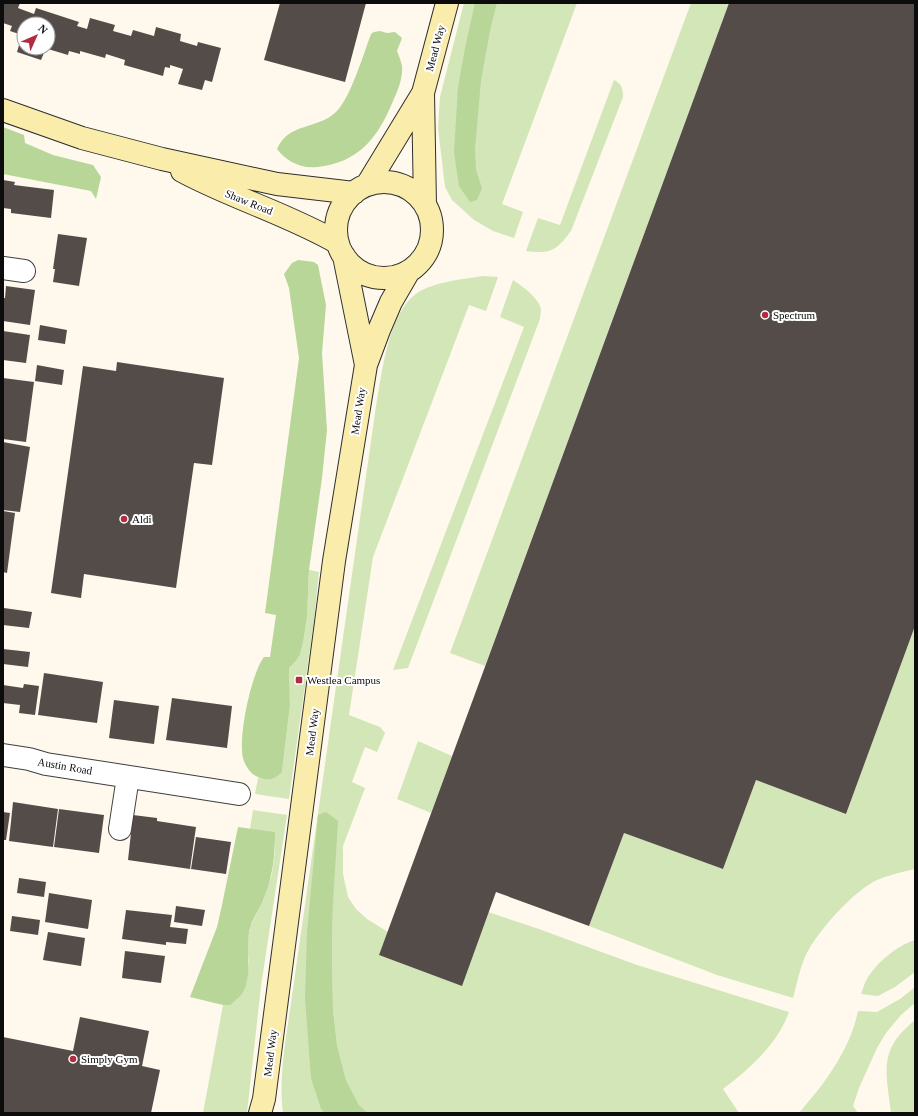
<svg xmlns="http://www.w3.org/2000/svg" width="918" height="1116" font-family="'Times New Roman',serif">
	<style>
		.green { fill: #d3e6b8 }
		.forest { fill: #b8d698 }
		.building { fill: #544c49 }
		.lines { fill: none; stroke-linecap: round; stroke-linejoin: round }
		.street-casing { stroke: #3f3f3f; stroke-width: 24 }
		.secondary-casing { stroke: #2e2e2e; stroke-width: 24 }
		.street { stroke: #fff; stroke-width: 22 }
		.secondary { stroke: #faecaa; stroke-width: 22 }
		.poi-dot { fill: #b32c3d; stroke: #fff; stroke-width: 1.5 }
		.labels { text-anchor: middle; stroke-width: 4; stroke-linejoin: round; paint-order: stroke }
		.street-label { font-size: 11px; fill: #0c0c0c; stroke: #fff }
		.poi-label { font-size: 11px; fill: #0c0c0c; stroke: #fff; text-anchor: start }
	</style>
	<rect width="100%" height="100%" fill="#fef9ec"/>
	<path class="green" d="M464 3H577L502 204 523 212 514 238 493 231 474 220 452 200 445 187 438 128 440 97Z
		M691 3H729L485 666 450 653Z
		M614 80C622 84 623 89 623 97L571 231C556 251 551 254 526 251L538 218 560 225Z
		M483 276 498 277 486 311 469 305 373 557 349 715 380 727 385 733 377 752 365 747 352 782 365 788 343 846V874L348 897 356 909 367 919 388 932 379 955 461 985 488 912 536 928 637 965 789 1012C777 1045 750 1068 723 1089L739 1113H368L359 1105 346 1080 337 1045 333 1009 332 951 333 903 326 812 321 1109 324 1113H283C278 1075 287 1034 292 996L376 406C382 373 388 313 417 293 434 282 463 279 483 276Z
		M513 280C523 287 538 297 541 309 541 312 540 316 540 319L408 668 393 670 524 327 500 317Z
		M309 570 319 572 314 621 289 799 255 794 258 778 268 779 282 772 290 705 289 668 295 662 304 637 307 617Z
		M915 626V869C902 872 889 875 877 880 853 891 815 934 805 957 799 971 797 984 793 998L717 975 589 926 624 833 723 869 756 780 846 814Z
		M418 741 452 756 431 813 397 799Z
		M253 810 287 815 261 986 247 1113H203L223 1005H231L241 994 247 982 249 962 247 942 251 925 264 899 272 874 275 851V833L250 829Z
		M915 940V972L895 987 878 996 861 994C863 989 864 984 867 979 876 963 898 945 915 940Z
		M915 987V1003L901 1015 886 1033 877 1048 859 1088 853 1106 858 1113H799C825 1083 850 1050 858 1011L877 1012 900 999Z
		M915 1020V1112L913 1113H891C886 1071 878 1050 915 1020Z"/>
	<path class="forest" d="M475 3H497L491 26 481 80 475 149 476 170 482 188 477 200 470 202 459 186 454 152 458 87 466 43Z
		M380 31 387 33 395 32 402 38 397 51C399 56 401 61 402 66 403 78 398 90 393 101 378 138 358 163 317 167 301 169 286 161 277 149 289 122 317 130 336 112 351 97 363 55 371 34L374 32Z
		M3 127 24 135 25 143 53 155 93 165 101 177 96 199 91 191 3 174Z
		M298 260 314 262 318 265 326 305 322 353 327 430 322 478 309 570 307 617 304 637 300 654 295 662 289 668 290 705 282 772C275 779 269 781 260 778 251 775 245 766 243 758 238 737 251 674 264 657H270L276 615 265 613 299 358 289 288 284 274 292 263Z
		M326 812 338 821 333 903 332 951 333 1009 337 1045 346 1080 359 1105 368 1113H324L321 1109 311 1078 305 999 307 932 318 815Z
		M238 827 275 832C275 855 273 876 264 898 261 907 254 916 251 925 243 948 255 972 242 994 239 998 234 1001 231 1005H223L190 997 217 927 222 905Z"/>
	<path class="building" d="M3 3H20L18 8 34 14 36 8 79 22 77 26 87 29 90 18 115 25 113 31 131 36 133 30 154 36 156 27 181 34 180 41 197 46 198 42 221 48 212 82 205 80 202 90 178 84 183 69 170 65V68L165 67 163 76 124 65 125 60 106 54 105 58 80 51V54L69 51 68 55 48 49V24H24V48H46L41 60 17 52 22 35 10 31 12 26 3 23Z
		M280 3H366L345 82 264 60Z
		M729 3H915V626L846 814 756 780 723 869 624 833 589 926 496 892 462 986 379 955Z
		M3 180 15 182 14 185 54 190 51 218 11 213V209L3 208Z
		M58 234 87 238 79 286 53 282 55 269H53Z
		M6 286 35 290 30 325 3 321V298H5Z
		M40 325 67 330 65 344 38 340Z
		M3 331 30 335 26 363 3 360Z
		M117 362 224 378 212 465 194 463 176 588 84 574 81 598 51 593 83 366 116 371Z
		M37 365 64 370 62 385 35 381Z
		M3 378 34 382 26 442 3 439Z
		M3 442 30 447 20 512 3 510Z
		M3 511 15 513 7 573 3 572Z
		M4 608 32 612 29 628 3 625Z
		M3 649 30 652 28 667 3 664Z
		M44 673 103 682 97 723 38 715Z
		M24 684 39 686 35 715 19 713 20 705 3 703V685L23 688Z
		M172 698 232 706 227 748 166 740Z
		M114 700 159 706 154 744 109 738Z
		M13 802 58 809 53 847 9 841Z
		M59 809 104 815 99 853 54 847Z
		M3 812 10 813 6 840H3Z
		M133 815 157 818V821L196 827 190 869 128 860Z
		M196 837 231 842 226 874 191 869Z
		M19 878 46 882 44 897 17 893Z
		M49 893 92 900 88 929 45 922Z
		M176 906 205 910 202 926 174 922Z
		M126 910 172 915 170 927 188 929 186 944 166 942V945L122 939Z
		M12 916 40 920 38 935 10 931Z
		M48 932 85 938 81 966 43 960Z
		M125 951 165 956 161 983 122 978Z
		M80 1017 149 1031 142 1066 160 1070 151 1113H3V1037L73 1051Z"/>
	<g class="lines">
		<g class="street-casing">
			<path id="street" d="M3 268 24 271
				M3 755 29 759 46 764 239 794
				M120 829 128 777"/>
		</g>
		<g class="secondary-casing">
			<path id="secondary" d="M3 110 82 138 162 159 277 184 354 193
				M182 171C232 198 288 214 338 243
				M336 230a48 48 0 1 1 96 0a48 48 0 1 1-96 0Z
				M367 185 423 93
				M425 205 423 93 447 3
				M344 256 366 365
				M260 1113 264 1099 334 561 366 365 379 330 391 302 409 271"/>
		</g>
		<use href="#street" class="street"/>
		<use href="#secondary" class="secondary"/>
	</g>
	<g class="poi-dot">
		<circle cx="765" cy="315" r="4"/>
		<circle cx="124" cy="519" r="4"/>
		<rect x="295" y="676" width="8" height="8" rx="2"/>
		<circle cx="73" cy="1059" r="4"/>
	</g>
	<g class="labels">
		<g class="street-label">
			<text transform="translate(435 48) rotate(-75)" y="4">Mead Way</text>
			<text transform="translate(249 202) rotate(22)" y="4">Shaw Road</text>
			<text transform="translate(358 411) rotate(-81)" y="4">Mead Way</text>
			<text transform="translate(312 732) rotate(-83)" y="4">Mead Way</text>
			<text transform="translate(65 766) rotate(10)" y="4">Austin Road</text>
			<text transform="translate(270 1053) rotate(-83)" y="4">Mead Way</text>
		</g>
		<g class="poi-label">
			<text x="773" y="319">Spectrum</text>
			<text x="132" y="523">Aldi</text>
			<text x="307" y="684">Westlea Campus</text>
			<text x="81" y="1063">Simply Gym</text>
		</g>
	</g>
	<rect width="918" height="1116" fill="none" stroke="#0c0c0c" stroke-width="8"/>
	<g transform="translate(36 36) rotate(45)"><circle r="19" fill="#ffffff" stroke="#9e9e9e"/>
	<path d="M0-3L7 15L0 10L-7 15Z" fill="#b32c3d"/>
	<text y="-6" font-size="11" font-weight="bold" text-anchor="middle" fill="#0c0c0c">N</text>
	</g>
</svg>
